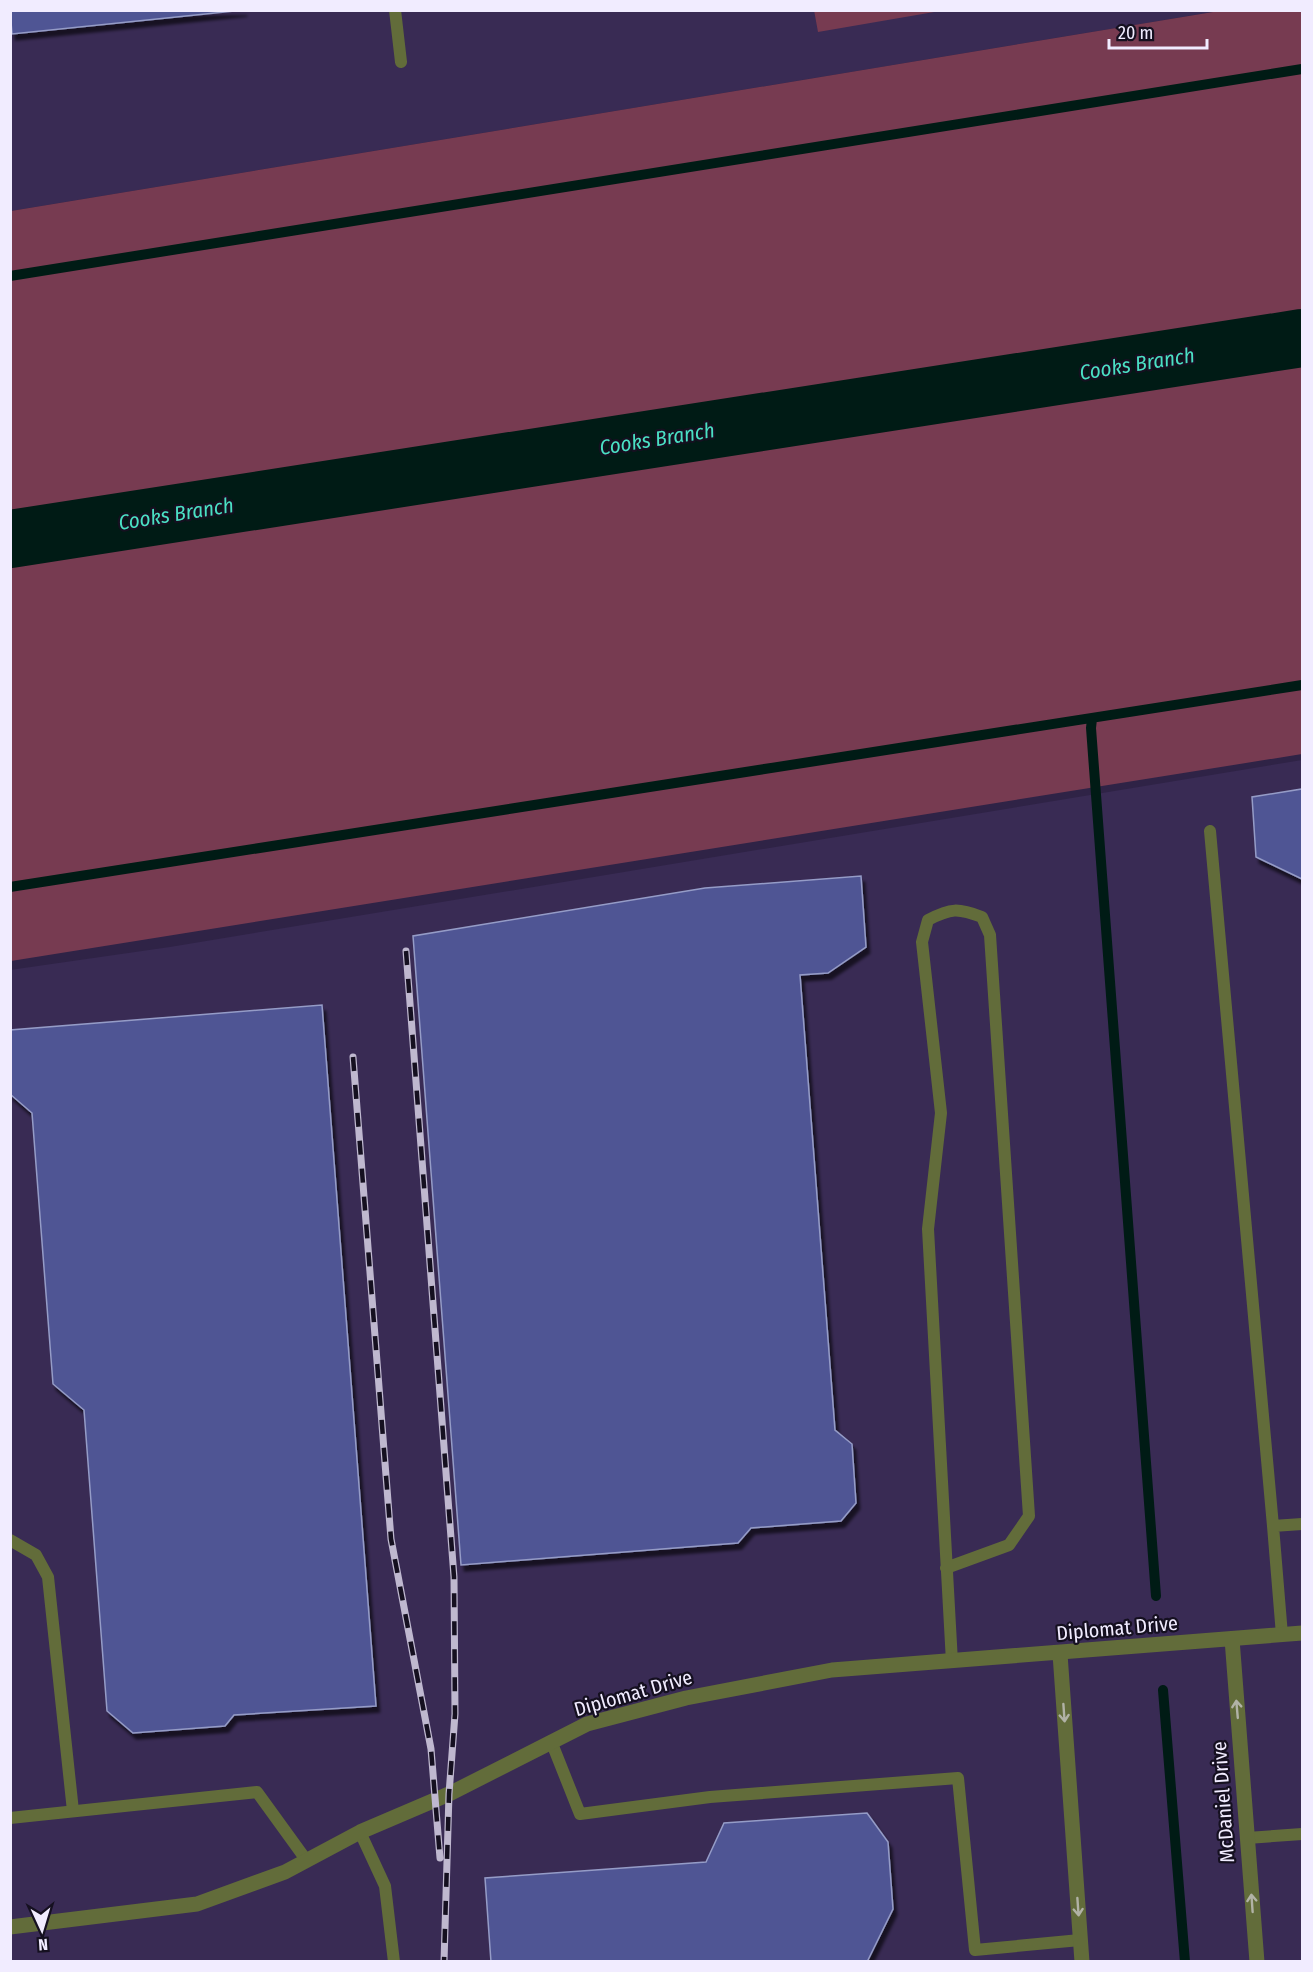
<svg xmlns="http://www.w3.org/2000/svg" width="1313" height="1972" font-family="'Fira Sans Condensed',sans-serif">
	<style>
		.built { fill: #392b54 }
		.green { fill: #773b51 }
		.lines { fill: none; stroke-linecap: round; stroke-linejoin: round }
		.stream { stroke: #001b15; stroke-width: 10 }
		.river { stroke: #001b15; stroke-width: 58 }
		.building { fill: #505594; stroke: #959cc7; stroke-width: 1.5; filter: url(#shadow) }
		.lane { stroke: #626c3a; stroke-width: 12 }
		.street { stroke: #626c3a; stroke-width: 15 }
		.rail-casing { stroke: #bfb8cf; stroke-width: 7 }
		.rail { stroke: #151020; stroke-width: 4.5; stroke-dasharray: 14; stroke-linecap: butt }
		.oneway { stroke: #b1b2a6 }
		.labels { text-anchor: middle; stroke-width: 4.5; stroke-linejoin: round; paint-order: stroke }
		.street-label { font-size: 20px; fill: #f1ecff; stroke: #151020 }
		.water-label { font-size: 21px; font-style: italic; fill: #4ae0c4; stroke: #151020 }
	</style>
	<defs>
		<filter id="shadow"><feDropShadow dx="3.5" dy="6" stdDeviation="1.5" flood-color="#0009"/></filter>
	</defs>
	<rect width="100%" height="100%" fill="#2f2346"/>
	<path class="built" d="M11 11H1219L11 211Z
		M1302 760V1961H11L10 970 170 947Z"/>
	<path class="green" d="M814 10H940V11L818 32Z
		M1219 11H1302V754L11 961V211Z"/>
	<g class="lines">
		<path class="stream" d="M10 276 1302 69
			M1092 719 1091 728 1156 1596
			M10 887 1302 685
			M1163 1690 1185 1962"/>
		<path class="river" d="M10 539 1302 338"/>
	</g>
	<path class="building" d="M10 10H244L12 34Z
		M1302 789V879L1256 857 1252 797Z
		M861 876 866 947 828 973 800 975 835 1430 852 1444 856 1503 841 1521 751 1528 738 1543 461 1565 413 936 705 888Z
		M322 1005 376 1706 234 1715 225 1726 133 1733 107 1711 84 1410 53 1384 32 1113 10 1094V1030Z
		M867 1813 888 1842 893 1909 867 1962H491L485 1878 706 1862 724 1823Z"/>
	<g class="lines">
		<path class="lane" d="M395 10 401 62
			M1210 831 1273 1526
			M10 1540 36 1555 48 1577 73 1811
			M946 1568 1009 1545 1029 1516 990 935 982 917C958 908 951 908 928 920L922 942 941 1113 928 1229 952 1662
			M1282 1635 1273 1526 1302 1524
			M551 1741 580 1814 710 1797 958 1778 975 1950 1080 1940
			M10 1818 257 1792 307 1861
			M360 1832 385 1886 394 1962
			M1247 1838 1302 1834"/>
		<path class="street" d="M1232 1639 1257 1962
			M1060 1654 1082 1962
			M10 1927 197 1904 285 1872 360 1832 449 1794 587 1724 686 1698 832 1670 1302 1633"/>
		<g class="rail-casing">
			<path id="rail" d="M406 951 454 1577 455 1714 449 1794 444 1962
				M353 1057 391 1539 431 1749 440 1858"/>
		</g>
		<use href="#rail" class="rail"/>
	</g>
	<defs><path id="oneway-shaft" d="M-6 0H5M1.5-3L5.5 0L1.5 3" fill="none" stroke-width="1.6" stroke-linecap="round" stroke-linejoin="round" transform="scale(1.5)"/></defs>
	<g class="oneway">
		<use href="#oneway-shaft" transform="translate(1237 1709) rotate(-95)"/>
		<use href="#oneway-shaft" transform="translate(1064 1713) rotate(86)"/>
		<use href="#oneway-shaft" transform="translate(1252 1903) rotate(-94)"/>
		<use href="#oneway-shaft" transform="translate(1078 1907) rotate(86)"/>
	</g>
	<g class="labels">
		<g class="street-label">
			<text transform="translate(1117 1628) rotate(-5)" y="7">Diplomat Drive</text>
			<text transform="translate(633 1693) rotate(-16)" y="7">Diplomat Drive</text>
			<text transform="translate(1223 1802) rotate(-94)" y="7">McDaniel Drive</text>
		</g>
		<g class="water-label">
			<text transform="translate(1137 364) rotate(-9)" y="7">Cooks Branch</text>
			<text transform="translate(657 439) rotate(-9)" y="7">Cooks Branch</text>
			<text transform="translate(176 514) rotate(-9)" y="7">Cooks Branch</text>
		</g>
	</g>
	<rect width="1313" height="1972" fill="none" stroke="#f1ecff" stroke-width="24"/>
	<g transform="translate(42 1930) rotate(176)" stroke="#151020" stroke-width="4.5" paint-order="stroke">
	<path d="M0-4.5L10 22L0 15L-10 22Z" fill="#f1ecff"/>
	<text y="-9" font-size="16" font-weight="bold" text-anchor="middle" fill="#f1ecff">N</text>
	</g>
	<path d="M1109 39v9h98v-9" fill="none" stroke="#f1ecff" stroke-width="3"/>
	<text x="1118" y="39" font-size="18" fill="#f1ecff" stroke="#151020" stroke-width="4.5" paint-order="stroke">20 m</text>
</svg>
